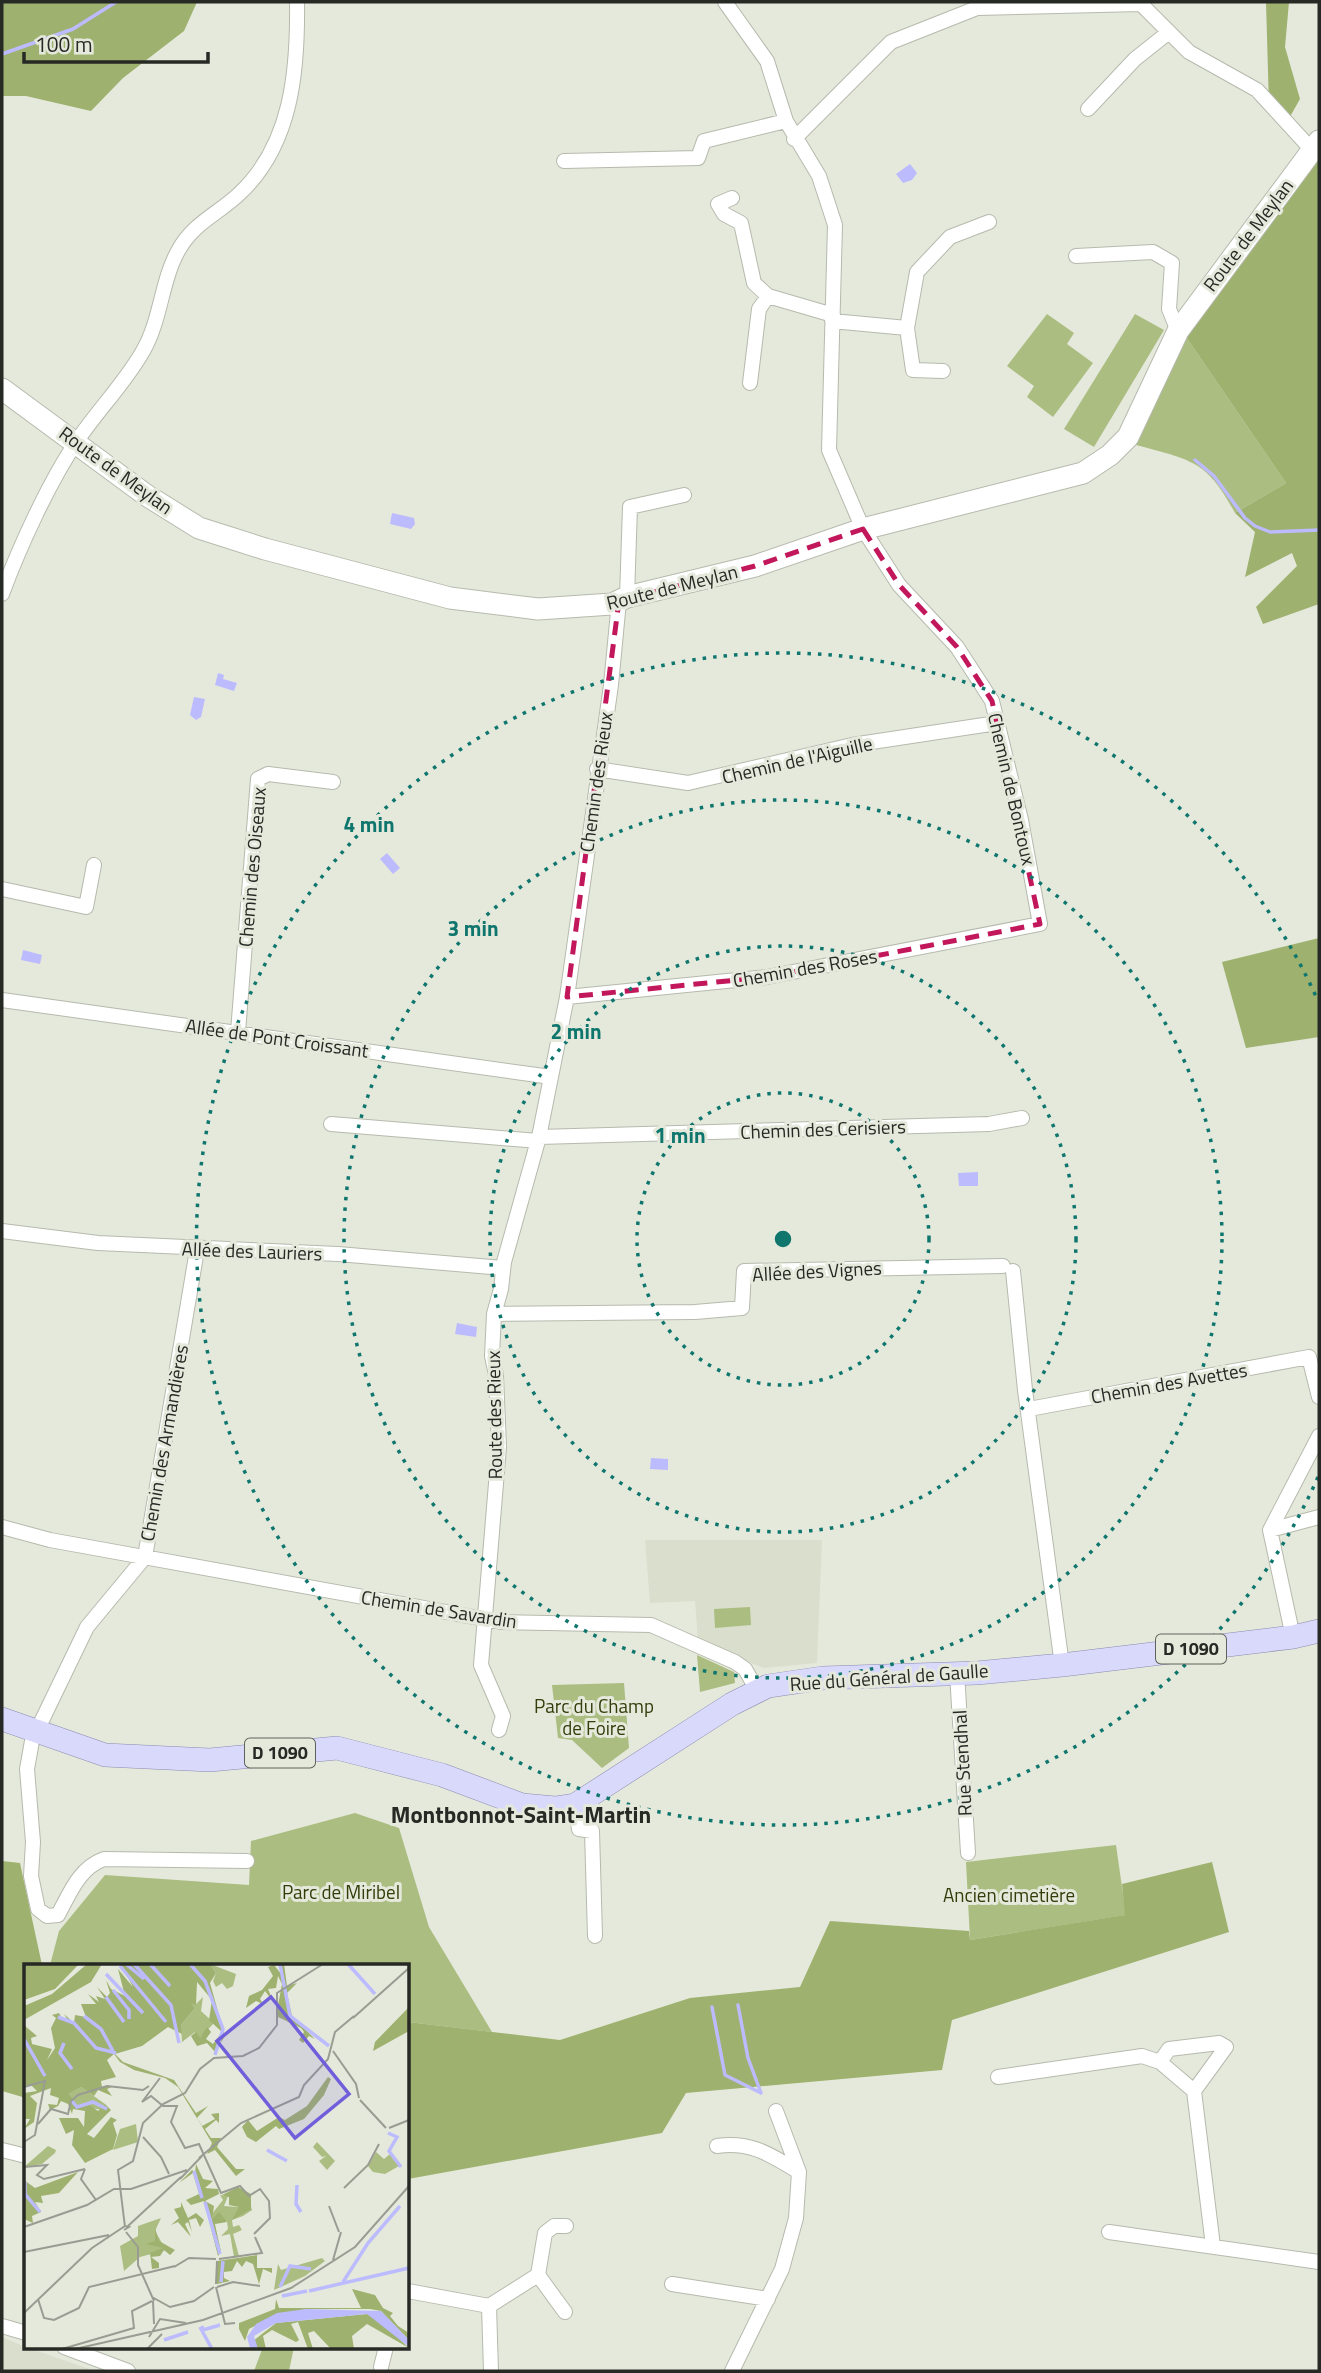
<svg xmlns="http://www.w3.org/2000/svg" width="1321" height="2373" font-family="'Titillium Web',sans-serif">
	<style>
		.built { fill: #d9dfcc }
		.green { fill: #abbd80 }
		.forest { fill: #9eb16e }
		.water { fill: #bcbbfe }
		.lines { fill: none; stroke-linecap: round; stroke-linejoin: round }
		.stream { stroke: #bcbbfe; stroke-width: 3.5 }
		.street-casing { stroke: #b6baad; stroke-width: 16 }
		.secondary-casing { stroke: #b6baad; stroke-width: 23 }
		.primary-casing { stroke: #8a8aaf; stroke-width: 24 }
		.street { stroke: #fff; stroke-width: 14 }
		.secondary { stroke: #fff; stroke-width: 21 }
		.primary { stroke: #d9d9fc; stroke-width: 23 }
		.marked { fill: none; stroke: #c2185b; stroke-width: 5; stroke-dasharray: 14 9; stroke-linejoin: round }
		.ring { fill: none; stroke: #0f766e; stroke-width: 3.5; stroke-dasharray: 3.5 7 }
		.labels { text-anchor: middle; stroke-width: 6; stroke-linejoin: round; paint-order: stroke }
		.shield { fill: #e5e9dc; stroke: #60635b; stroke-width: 2 }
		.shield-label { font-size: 18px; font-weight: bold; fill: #272924 }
		.street-label { font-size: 19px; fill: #272924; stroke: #e5e9dc }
		.park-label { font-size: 19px; fill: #323d09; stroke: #e5e9dc }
		.quarter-label { font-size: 23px; font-weight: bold; fill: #272924; stroke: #e5e9dc }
		.inset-river { fill: none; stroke: #bcbbfe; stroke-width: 3.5 }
		.inset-road { fill: none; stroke: #999c92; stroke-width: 2 }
		.view { fill: #6f5fda; fill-opacity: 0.15; stroke: #6f5fda; stroke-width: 3.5 }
		.inset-edge { fill: none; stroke: #272924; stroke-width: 3.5 }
		.centre { fill: #0f766e; stroke: #e5e9dc; stroke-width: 3.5 }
		.ring-label { font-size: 21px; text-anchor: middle; font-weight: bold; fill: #0f766e; stroke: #e5e9dc; stroke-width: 6; stroke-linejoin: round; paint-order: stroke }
	</style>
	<rect width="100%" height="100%" fill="#e5e9dc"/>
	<path class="built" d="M645 1540H822L817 1663 764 1668 698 1642 695 1601 650 1603Z
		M2 2337 26 2347 95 2371H2Z"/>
	<path class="green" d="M1047 314 1074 333 1067 344 1093 363 1053 417 1027 397 1034 386 1007 366Z
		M1135 314 1164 330 1094 447 1064 429Z
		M1184 334 1286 483 1235 513C1207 460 1191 460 1136 445Z
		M750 1607 751 1625 715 1628 714 1609Z
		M697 1655 734 1672 735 1683 700 1692Z
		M624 1683 629 1748 602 1768 572 1740 558 1738 552 1685Z
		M355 1813 399 1828 429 1927 492 2032 408 2022V1965H50L59 1931 105 1875 249 1885 251 1841Z
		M1116 1845 1126 1915 970 1940 966 1862Z
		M263 2347H294L289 2371H254Z"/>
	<path class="forest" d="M2 2H197L184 31 123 78 91 111 26 96H2Z
		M1266 2H1289L1285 47 1300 99 1287 122 1269 106Z
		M1319 157V604L1263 624 1256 607 1297 566 1292 553 1245 577 1255 532 1235 513 1286 483 1184 334Z
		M1319 938V1037L1246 1048 1222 962Z
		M2 1861 20 1863 42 1965H26V2098L2 2091Z
		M1212 1862 1229 1932 952 2020 942 2070 686 2093 662 2133 408 2179V2022L560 2040 690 1998 800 1987 830 1921 969 1931 970 1940 1125 1915 1122 1884Z"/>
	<path class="water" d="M910 164 917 173 912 180 903 183 896 174Z
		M392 513 414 518 415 524 411 529 390 524Z
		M218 673 224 675 223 679 237 683 234 691 215 685Z
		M194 697 205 699 201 717 196 720 190 715Z
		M387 853 400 868 393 874 380 859Z
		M23 950 42 955 40 964 21 960Z
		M978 1172V1186H959L958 1173Z
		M457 1323 477 1327 476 1337 455 1334Z
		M651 1458 668 1459V1470L650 1469Z"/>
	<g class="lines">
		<path class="stream" d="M2 54 73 29 116 2
			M1195 460 1214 476 1245 518 1255 526 1270 532 1319 530
			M738 2005 748 2058 761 2093
			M712 2007 725 2075 761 2093"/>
		<g class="street-casing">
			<path id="street" d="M1088 109 1135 59 1169 32
				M794 139 891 42 977 8 1141 4 1189 52 1257 90 1312 150
				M564 161 698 158 704 141 786 121
				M732 198 718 204 724 214 741 223 754 283 768 296
				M1076 256 1153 252 1172 263 1169 309 1178 331
				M832 321 907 328 913 370 943 371
				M907 328 917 272 950 237 989 222
				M750 383 759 309 768 296 833 315
				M2 594C19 548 49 482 77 441 97 411 125 383 143 351 161 320 161 282 178 251 193 223 218 214 239 194 292 145 298 70 297 2
				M627 597 630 507 684 495
				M597 769 688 783 852 745 997 723
				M2 889 86 907 94 865
				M567 997 767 977 1040 924 1021 820 992 701 957 647 899 585 863 529 829 450 835 225 819 176 786 121 767 61 725 2
				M2 1000 551 1077
				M238 1032 258 779 268 774 333 782
				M331 1124 538 1141
				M539 1137 989 1124 1022 1118
				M2 1231 98 1243 338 1254 503 1268
				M197 1250 145 1557 87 1627 32 1741 27 1769 33 1842 31 1876 38 1909 47 1916 58 1915C70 1893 79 1868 104 1859L247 1861
				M1013 1271 1025 1390 1062 1665
				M494 1314 695 1312 742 1308 744 1271 1003 1266
				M1029 1409 1309 1357 1319 1397
				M2 1527 50 1540 501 1622 651 1625 735 1662 745 1669 757 1690
				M1270 1530 1319 1517
				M1293 1637 1270 1530 1319 1436
				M957 1673 968 1853
				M499 1730 503 1716 481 1665 499 1447 496 1375 492 1356 494 1314 501 1289 504 1262 539 1137 567 997 611 685 619 601
				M575 1805 579 1829 592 1831 595 1936
				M1160 2062 1194 2091
				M998 2077 1142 2056 1160 2062 1169 2049 1219 2043 1226 2047 1194 2091 1213 2246
				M717 2146C751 2141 771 2155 799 2172
				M2 2150 26 2156
				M1109 2232 1319 2262
				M538 2275 565 2312
				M672 2284 768 2299
				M408 2291 489 2306 538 2275 545 2233 554 2226H566
				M489 2306 491 2371
				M2 2326 26 2333
				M64 2347 128 2371
				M381 2367 386 2347
				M732 2371 782 2269 796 2218 799 2172 776 2111"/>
		</g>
		<g class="secondary-casing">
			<path id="secondary" d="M2 389 146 495 199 528 265 549 450 598 538 609 612 604 627 597 755 566 863 529 1083 473 1110 455 1128 437 1178 331 1319 141"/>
		</g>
		<g class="primary-casing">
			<path id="primary" d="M2 1719 105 1755 210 1760 337 1748 442 1775 522 1805 555 1808 575 1805 732 1704 768 1686 823 1678 977 1673 1062 1665 1293 1637 1319 1631"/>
		</g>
		<use href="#street" class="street"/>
		<use href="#secondary" class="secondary"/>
		<use href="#primary" class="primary"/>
	</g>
	<path class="marked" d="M863 529 899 585 957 647 992 701 1040 924 767 977 567 997 619 601 755 566Z"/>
	<g class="ring">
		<circle cx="783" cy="1239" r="146"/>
		<circle cx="783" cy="1239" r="293"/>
		<circle cx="783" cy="1239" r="439"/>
		<path d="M1318 1477A586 586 0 1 1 1318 1001"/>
	</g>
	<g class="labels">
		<g class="shield">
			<rect x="1156" y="1634.5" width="70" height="29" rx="5"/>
			<rect x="245" y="1738.5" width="70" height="29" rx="5"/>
		</g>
		<g class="shield-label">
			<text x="1191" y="1655">D 1090</text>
			<text x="280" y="1759">D 1090</text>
		</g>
		<g class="street-label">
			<text transform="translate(1248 235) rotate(-53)" y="7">Route de Meylan</text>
			<text transform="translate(116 470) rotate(36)" y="7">Route de Meylan</text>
			<text transform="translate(672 587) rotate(-14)" y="7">Route de Meylan</text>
			<text transform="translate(797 760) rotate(-13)" y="7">Chemin de l'Aiguille</text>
			<text transform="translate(596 782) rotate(-82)" y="7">Chemin des Rieux</text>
			<text transform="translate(1012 789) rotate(77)" y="7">Chemin de Bontoux</text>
			<text transform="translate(252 867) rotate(-85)" y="7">Chemin des Oiseaux</text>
			<text transform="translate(805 968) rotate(-10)" y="7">Chemin des Roses</text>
			<text transform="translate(277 1038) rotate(8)" y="7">Allée de Pont Croissant</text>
			<text transform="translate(823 1129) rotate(-2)" y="7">Chemin des Cerisiers</text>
			<text transform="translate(252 1251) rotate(2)" y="7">Allée des Lauriers</text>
			<text transform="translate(817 1271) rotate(-3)" y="7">Allée des Vignes</text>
			<text transform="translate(1169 1383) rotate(-10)" y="7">Chemin des Avettes</text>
			<text transform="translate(494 1415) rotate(-91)" y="7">Route des Rieux</text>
			<text transform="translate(164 1443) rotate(-80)" y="7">Chemin des Armandières</text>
			<text transform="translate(439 1609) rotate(9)" y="7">Chemin de Savardin</text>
			<text transform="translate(889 1677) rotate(-4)" y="7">Rue du Général de Gaulle</text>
			<text transform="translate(962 1763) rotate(-93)" y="7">Rue Stendhal</text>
		</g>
		<g class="park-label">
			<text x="594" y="1713">Parc du Champ<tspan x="594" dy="22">de Foire</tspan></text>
			<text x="341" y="1899">Parc de Miribel</text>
			<text x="1009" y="1902">Ancien cimetière</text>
		</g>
		<g class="quarter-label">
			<text x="521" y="1823">Montbonnot-Saint-Martin</text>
		</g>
	</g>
	<g transform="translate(24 1964)">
		<rect width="385" height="385" fill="#e5e9dc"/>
		<path d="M186 0 212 10 209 22 203 25 198 19 192 23 189 17 192 9ZM179 33 177 47 190 59 175 75 171 68 158 78 157 61 171 44 166 38 172 40ZM57 123 81 140 78 146 52 141 45 130ZM112 160 114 178 89 186 96 165ZM293 178 311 197 303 206 295 197 302 192 298 193 289 183ZM24 182 32 186 31 189 18 200 0 203ZM352 188 360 195 366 190 375 202 361 210 349 208 344 202ZM196 231 204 232 200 242 214 243 225 236 228 246 219 252 221 256 219 252 208 256 209 263 215 261 218 266 209 270 215 292 210 293 206 270 197 272 204 265 203 257 189 260 187 251 199 236ZM137 254 131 267 142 286 116 293 100 307 96 282 114 272V262ZM298 294 301 297 281 312 250 326 254 300 257 306Z" fill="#abbd80"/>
		<path d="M0 0H55L31 25 0 36ZM63 0H78L67 18 0 56V42L28 30ZM97 0H186L192 9 186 19 201 72 191 88 183 79 173 82 167 72 172 68 176 74 183 63 187 68 182 75 189 80 198 68 185 56 188 36 173 18 172 41 167 39 171 44 157 61 158 70 144 63 118 82 91 90 99 98 150 116 172 149 184 142 173 154 178 162 191 155 187 150 195 149V159L192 156 181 165 187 174H197L193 183 212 205H221L212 212 191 186 183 190 188 179 154 123 141 114 110 106 96 98 90 90 83 96 92 113 77 117 78 123H88L83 125 88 132 74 126 70 132 57 123 45 130 54 142 64 140 74 147 81 140 87 146 63 170 70 174 87 153 93 156 89 159 93 171 89 185 61 199 48 181 50 166 42 170 35 154H54L60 163 61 147 49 145 48 150 44 140 37 137 34 142 26 146 24 140 33 141 35 134 26 131 27 124 6 132 13 139 10 158 0 165 6 155H0V129L13 127 7 121 0 122 1 62 13 72 7 74 8 80 28 85 23 96 31 84 27 64 32 54 28 51 35 49 39 56 45 58 40 50 50 59 51 51 62 53 57 40H72L64 30 75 38 72 32 81 35 73 23 83 33 86 29 82 16 87 25 101 32 94 5 109 23ZM255 0H260L263 22 273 19 263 29 268 52 291 75 285 72 279 79 275 76 280 68 277 64 252 52 258 20 254 12 252 24 244 25 250 39 241 27 236 35 239 40 232 37 222 44 225 32 238 26 249 12 244 3 250 1 258 11ZM385 43V67L349 87 351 78ZM304 113 307 115 300 131 280 155 255 165 252 162 232 178 223 173 218 163 224 156 233 167 255 153 261 156 283 142ZM172 200 179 215 189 217 181 224 194 225 195 230 181 237 190 242 188 255 195 248 203 258 191 260 197 288 194 292 180 237 167 241 162 236 175 230 169 209 155 219 168 206 171 208ZM54 208 35 229 17 232 19 239 11 238 17 248 8 252 9 259 0 255V216L11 224ZM214 223 227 230V245L208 256 215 243 205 241V233L198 231ZM157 238 164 254 172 249 180 256 176 263 172 254 165 256 168 268 164 258 161 260 167 273 154 258 147 261 155 254 150 245 157 243ZM131 264 135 277 151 286 146 291 140 286 136 292 127 293 135 299V304L128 305 126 289 139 284 122 280 131 277ZM233 291V304H248V309L239 305 235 320 229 300 222 297 218 303 213 297 208 307 200 308V314L206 317 193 320V297ZM328 325 351 331 359 344 369 349 366 352 374 362 385 369V376L357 347 346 345H282L250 352 225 365 221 377 215 365V359L251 345 252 335 255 344H337ZM343 350 359 360 385 384 343 360 328 372 330 385H307L290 367 284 369 289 385H284L274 358 267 360 275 376 272 378 248 366 239 372 242 385H234L229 377 252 359Z" fill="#9eb16e"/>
		<path d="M282 345 357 347 385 376V383L343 350 252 359 230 372 234 385 226 384 223 373 232 360 253 349Z" fill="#bcbbfe"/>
		<path class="inset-river" d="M102 0 120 15M110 0 147 41 155 79M126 0 146 22M166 0 181 17 199 65 191 91M256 0 266 52 305 82M324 0 351 30M96 2 142 58M82 10 119 49M89 26 105 46V55M82 33 100 58M60 52 77 65 89 87M34 53 50 59 72 84 92 89M0 75 21 112M40 79 36 89 48 105M48 137 53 143 69 138 83 145M364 169 373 173 365 187 377 203M243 186 263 197M170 207 178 234M1 218V230L16 248M273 221 272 240 277 248M181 238 196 290M197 318 199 297M319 318 344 279 376 242M256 323 266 302 287 305M285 327 385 304M258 332 283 327M178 362 179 366 196 361M176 363 188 385M140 376 164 368"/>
		<path class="inset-road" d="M329 54 385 4M309 87 332 120 335 134M136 114 118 138 127 132 139 142H153L147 158 161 184 175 180 197 229 216 222 225 232 236 225 245 237 246 254 230 270M0 123 21 117 11 171 0 178M336 136 362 164M14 160 27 145 44 150 47 137 54 131 83 122 119 126 125 122M365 164 385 156M119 173 137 193 145 210M175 194 217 159 275 133 280 121 304 95 311 68 330 52M0 203 23 201 13 211 20 215 61 205M61 205 57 215 72 236M156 215 178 192M320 224 344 201 355 180M305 242 315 268M104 262 157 213M0 263 63 241 90 225H107L163 206M101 263 94 206 109 197 119 159 139 140 161 129 176 105 190 94 219 92 235 84 253 61V29L299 0M102 268 114 283V301L130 337M0 288 85 271M195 295 238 289 231 273M309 296 317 268M150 303 165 294 192 295M192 320 193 297M192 323 201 360 211 359M193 323 209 318 236 322M128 333 146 343 170 337 190 323M14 335 20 354 30 356 55 344 65 323 151 302M129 337 130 360M0 349 68 284 101 262 105 263 100 266M125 373 136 355 162 359M38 385 110 364 108 347 128 337M51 385 179 356 267 324 331 283 385 222M123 385 138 370"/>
		<path class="view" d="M247 33 325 130 271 174 193 77Z"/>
		<rect width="385" height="385" class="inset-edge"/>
	</g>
	<circle cx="783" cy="1239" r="10" class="centre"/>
	<g class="ring-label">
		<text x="369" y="832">4 min</text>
		<text x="473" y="936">3 min</text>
		<text x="576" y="1039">2 min</text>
		<text x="680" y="1143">1 min</text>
	</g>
	<rect width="1321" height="2373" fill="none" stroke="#272924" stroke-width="7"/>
	<path d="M24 52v10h184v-10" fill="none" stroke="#272924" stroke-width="3.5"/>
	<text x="35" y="52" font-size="21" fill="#272924" stroke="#e5e9dc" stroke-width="5" paint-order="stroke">100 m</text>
</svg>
